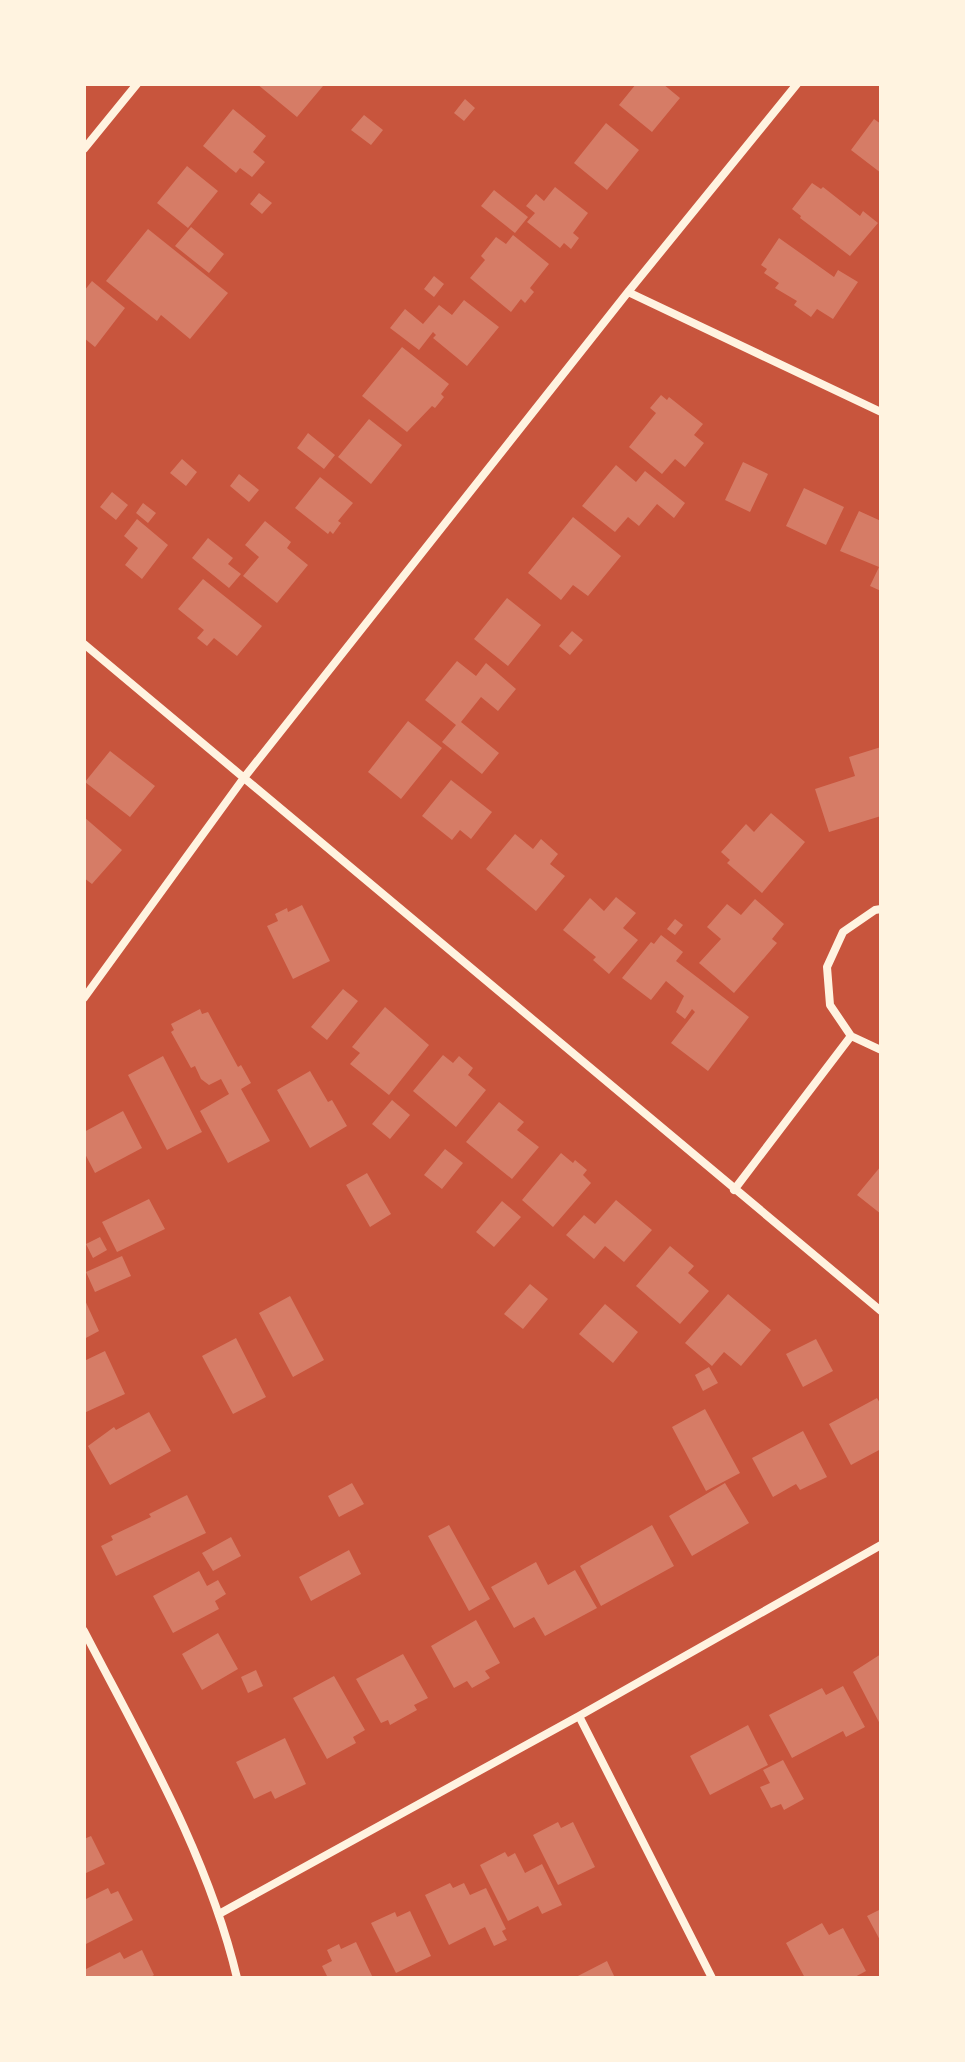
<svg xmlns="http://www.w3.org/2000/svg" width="965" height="2062" font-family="'PT Sans Narrow',sans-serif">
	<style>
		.building { fill: #d67c66 }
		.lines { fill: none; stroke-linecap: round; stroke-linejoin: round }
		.minor { stroke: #fff3e0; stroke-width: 8 }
	</style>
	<rect width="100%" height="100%" fill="#c8553d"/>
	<path class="building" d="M257 84H321L323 86 297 117Z
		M636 84H663L680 98 652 132 619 105Z
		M465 99 475 108 464 121 454 113Z
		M233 109 266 136 253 152 265 162 252 177 240 168 236 173 203 146Z
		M364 115 383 130 371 145 351 130Z
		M874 119 881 124V173L851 150Z
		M606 123 639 150 607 190 574 163Z
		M187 166 218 191 188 228 157 203Z
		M812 183 821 189 823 187 860 216 863 211 878 223 850 256 800 218 801 216 792 209Z
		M555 187 588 213 573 233 579 238 571 249 564 243 560 248 527 222 535 213 526 206 536 194 544 201Z
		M494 190 528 217 515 233 481 206Z
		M259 193 272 203 262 214 250 204Z
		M191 227 224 254 209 273 175 246Z
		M148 229 228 293 190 339 161 315 157 321 106 281Z
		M513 235 549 264 530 288 534 292 525 303 521 299 511 312 470 278 485 260 481 256 496 237 506 244Z
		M779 238 834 277 838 270 858 282 833 319 817 309 811 317 794 305 797 301 775 288 779 283 764 273 767 269 761 265Z
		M434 276 444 284 434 297 424 289Z
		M92 281 125 308 95 347 84 338V291Z
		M464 300 499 327 467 366 433 338 436 335 433 332 419 350 390 328 405 309 423 324 439 305 452 315Z
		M402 347 449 384 441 394 444 397 435 408 432 406 407 432 362 396Z
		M661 395 667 400 669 397 703 424 694 435 704 443 685 467 675 459 662 474 629 447 656 413 650 408Z
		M369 419 402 445 371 484 338 457Z
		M308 433 335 455 324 469 297 448Z
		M182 459 197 472 186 486 170 473Z
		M743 462 768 474 750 512 725 500Z
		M616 465 636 482 645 471 685 503 674 518 657 504 639 526 628 517 615 532 582 506Z
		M239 474 259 490 249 502 230 486Z
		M320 477 353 503 338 521 341 523 333 534 330 531 328 534 295 508Z
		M804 488 844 507 826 545 786 526Z
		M112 492 128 505 116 520 100 507Z
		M143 503 156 513 148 523 136 513Z
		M859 511 881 521V591L870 586 879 567 840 551Z
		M573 517 621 556 588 596 573 585 561 600 528 573Z
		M137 519 168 545 142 579 125 565 138 548 124 536Z
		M265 521 291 542 287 548 308 565 277 603 243 576 259 557 245 545Z
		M208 538 233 558 228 564 241 574 229 588 192 558Z
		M203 579 262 626 237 656 214 638 207 646 197 638 204 630 178 609Z
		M507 598 541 625 508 666 474 639Z
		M572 631 583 640 570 655 559 646Z
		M457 661 476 676 486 663 516 689 498 711 481 697 461 722 499 753 482 774 442 742 456 725 425 700Z
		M408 721 442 748 401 799 368 772Z
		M881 747V816L829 832 815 789 855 776 849 757Z
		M110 751 155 786 130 817 85 782Z
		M451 780 492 812 471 839 460 830 452 840 422 816Z
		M771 813 805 842 762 893 727 863 730 860 721 852 746 824 754 832Z
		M84 817 122 850 92 884 84 878Z
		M515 834 533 849 541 839 558 854 550 864 565 876 536 911 486 869Z
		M616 897 636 913 623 928 638 940 609 974 593 960 596 957 563 930 590 898 604 911Z
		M755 899 784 924 772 939 777 943 734 993 699 963 721 939 707 927 727 904 741 915Z
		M302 905 330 961 293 979 267 926 278 921 275 914 287 908 288 912Z
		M675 919 683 925 675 935 667 929Z
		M661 935 683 952 676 961 749 1017 708 1071 671 1043 695 1012 692 1009 685 1019 676 1012 684 996 666 981 651 1000 622 978 651 942 654 944Z
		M343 989 358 1001 327 1040 311 1027Z
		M385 1007 429 1045 389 1095 350 1064 360 1053 352 1047Z
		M200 1009 202 1014 208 1012 238 1067 241 1065 251 1083 241 1089 270 1141 228 1163 200 1111 229 1094 221 1079 209 1085 201 1079 195 1066 191 1068 171 1032 174 1030 171 1024Z
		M443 1055 453 1063 459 1056 473 1068 468 1075 486 1090 456 1127 413 1091Z
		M163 1056 202 1132 167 1150 128 1075Z
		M310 1071 328 1102 332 1100 347 1126 310 1148 277 1090Z
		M392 1100 410 1115 390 1139 372 1124Z
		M499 1102 524 1122 517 1130 539 1147 512 1179 466 1142Z
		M123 1111 142 1148 95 1173 84 1152V1132Z
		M445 1149 463 1163 442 1189 424 1175Z
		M561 1153 573 1163 575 1160 587 1170 583 1175 591 1183 553 1227 522 1200Z
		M881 1166V1214L857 1195Z
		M367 1173 391 1214 370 1227 346 1185Z
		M149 1199 165 1229 117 1252 102 1222Z
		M616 1200 652 1230 624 1262 605 1246 594 1259 566 1235 584 1215 595 1224Z
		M502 1201 521 1217 494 1247 476 1232Z
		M100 1237 107 1250 93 1258 86 1244Z
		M670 1246 694 1266 688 1273 709 1291 680 1324 636 1286Z
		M122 1256 131 1276 95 1292 86 1272Z
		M530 1284 548 1299 523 1329 504 1314Z
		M728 1294 771 1330 741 1366 724 1352 712 1366 685 1343Z
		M290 1296 324 1360 293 1377 259 1313Z
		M84 1298 99 1331 84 1339Z
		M605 1304 638 1332 613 1363 579 1334Z
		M236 1338 266 1397 233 1414 202 1356Z
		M816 1339 833 1371 803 1387 786 1354Z
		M105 1351 125 1394 84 1413V1361Z
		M709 1367 718 1383 703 1391 695 1375Z
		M877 1398 881 1405V1449L851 1465 829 1424Z
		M705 1409 740 1473 706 1491 672 1427Z
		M149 1412 171 1451 110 1485 88 1446 114 1427 116 1430Z
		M803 1431 827 1477 800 1490 796 1484 773 1497 752 1458Z
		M352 1483 364 1504 339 1517 328 1496Z
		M725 1483 749 1523 692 1556 669 1516Z
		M187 1495 206 1533 116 1576 101 1546 113 1540 111 1536 151 1517 149 1514Z
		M449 1525 490 1599 469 1611 428 1536Z
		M652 1525 674 1566 601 1606 580 1566Z
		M231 1537 241 1556 213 1571 202 1553Z
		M349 1550 361 1574 311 1601 299 1577Z
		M536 1562 548 1585 575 1570 597 1608 545 1636 534 1617 514 1628 491 1587Z
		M199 1571 207 1586 218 1580 226 1594 215 1601 219 1609 173 1633 153 1596Z
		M476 1620 500 1663 485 1671 490 1678 472 1688 467 1681 454 1688 431 1646Z
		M218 1633 238 1669 202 1690 182 1654Z
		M403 1654 428 1698 414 1705 417 1710 390 1725 388 1720 381 1723 356 1679Z
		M881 1654V1726L853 1672Z
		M256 1670 263 1686 248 1693 241 1677Z
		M334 1676 365 1730 353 1737 356 1743 327 1759 293 1698Z
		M843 1686 865 1727 846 1737 843 1731 792 1758 769 1715 822 1688 826 1695Z
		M748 1725 768 1765 710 1795 690 1756Z
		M285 1738 306 1784 275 1799 271 1791 254 1799 236 1762Z
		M783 1760 804 1799 784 1810 781 1804 771 1808 760 1787 770 1783 763 1770Z
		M558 1822 561 1828 573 1822 595 1867 558 1885 533 1835Z
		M91 1836 105 1864 84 1874V1839Z
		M505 1852 508 1857 515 1853 525 1873 542 1864 562 1905 542 1914 538 1906 508 1921 480 1865Z
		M450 1883 453 1888 464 1883 470 1895 486 1888 506 1929 502 1931 507 1940 494 1946 485 1927 449 1945 425 1895Z
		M108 1888 111 1894 118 1891 133 1920 84 1945V1900Z
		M881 1909V1942L867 1916Z
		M410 1911 431 1956 396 1973 371 1923 395 1912 397 1917Z
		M822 1923 829 1935 843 1928 866 1971 853 1978H805L786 1943Z
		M356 1942 373 1978H328L322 1966 332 1961 327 1950 339 1944 341 1949Z
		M142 1950 154 1975 149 1978H84V1970L120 1952 124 1959Z
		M607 1961 615 1978H574Z"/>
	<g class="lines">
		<path class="minor" d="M84 149 137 84
			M628 292 881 412
			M84 644 881 1311
			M881 909 875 910 843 932 827 967 830 1005 851 1036 881 1050
			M84 998 243 779 628 292 797 84
			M734 1190 851 1036
			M84 1631C142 1743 208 1855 237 1978
			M579 1716 712 1978
			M219 1914 579 1716 881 1545"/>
	</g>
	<rect width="965" height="2062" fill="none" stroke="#fff3e0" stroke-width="172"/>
</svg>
